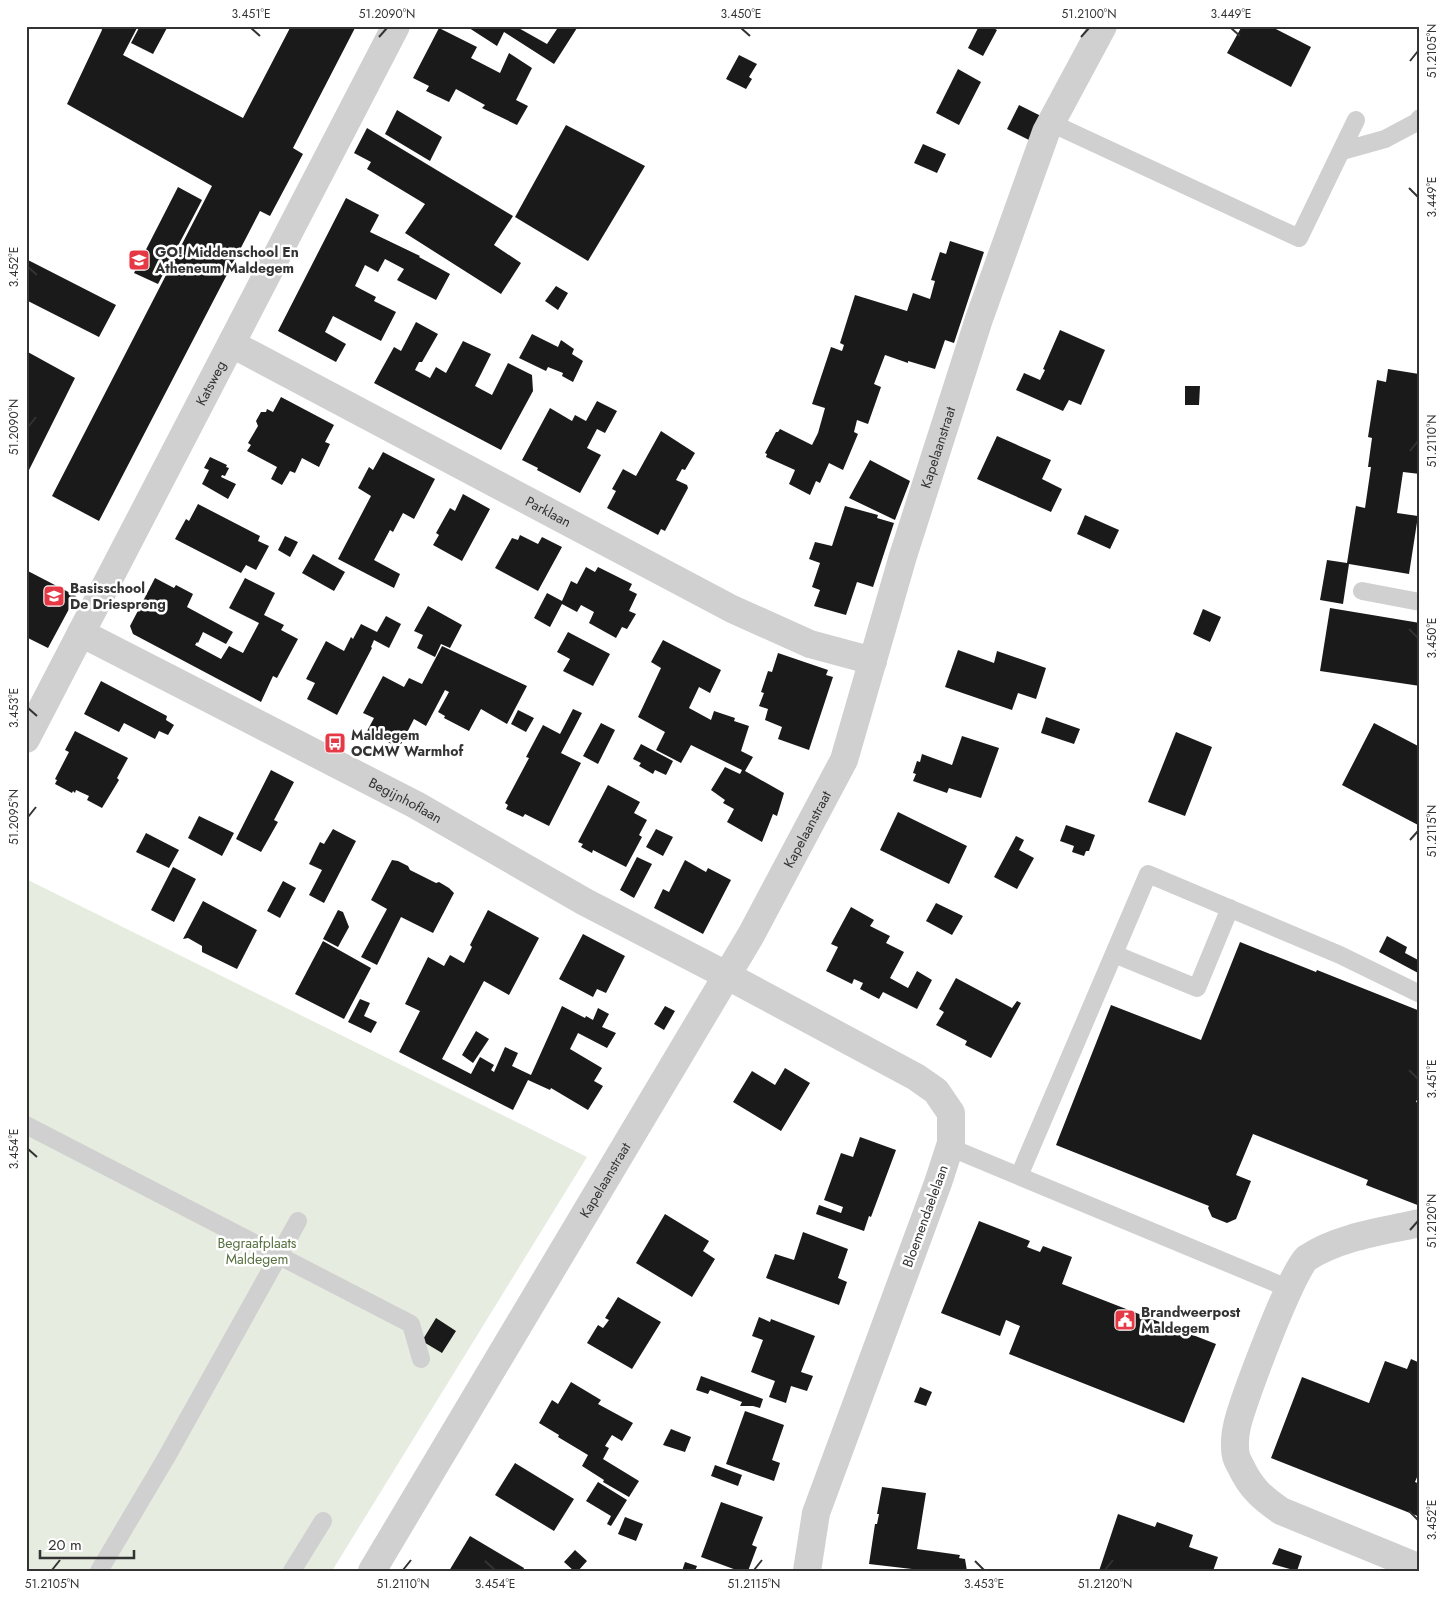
<svg xmlns="http://www.w3.org/2000/svg" width="1446" height="1597" font-family="Jost,sans-serif">
	<style>
		.green { fill: #e6ecdf }
		.building { fill: #1a1a1a }
		.lines { fill: none; stroke-linecap: round; stroke-linejoin: round }
		.service { stroke: #d0d0d0; stroke-width: 18 }
		.minor { stroke: #d0d0d0; stroke-width: 28 }
		.ticks { fill: none; stroke: #333; stroke-width: 2 }
		.labels { text-anchor: middle; stroke-width: 5; stroke-linejoin: round; paint-order: stroke }
		.poi-label { font-size: 14px; font-weight: bold; fill: #333; stroke: #fff; text-anchor: start }
		.street-label { font-size: 14px; fill: #333; stroke: #fff }
		.park-label { font-size: 14px; fill: #56703f; stroke: #fff }
		.neatline { fill: none; stroke: #333; stroke-width: 2 }
		.ticks-label { font-size: 12px; text-anchor: middle; fill: #333 }
	</style>
	<rect width="100%" height="100%" fill="#fff"/>
	<path class="green" d="M26 879 587 1157 332 1571H26Z"/>
	<path class="building" d="M101 26H138L123 55 243 118 291 26H356L293 148 303 154 270 216 260 211 99 521 52 496 212 186 67 104 102 30Z
		M140 26H168L153 54 131 43Z
		M466 26H515L547 44 559 26H574L577 28 554 64 504 32 497 46Z
		M979 26H990L997 30 983 56 968 48Z
		M1242 26H1270L1311 47 1291 87 1227 53Z
		M439 28 477 47 471 58 500 73 509 53 532 68 516 100 528 106 517 125 482 108 485 105 456 89 449 102 426 91 429 86 413 78Z
		M739 55 757 64 749 77 752 79 746 89 726 79Z
		M958 69 981 82 959 125 936 113Z
		M1019 105 1045 118 1033 142 1007 129Z
		M397 110 442 137 430 161 385 134Z
		M566 125 645 166 588 261 515 217Z
		M367 128 513 216 494 245 521 263 501 294 405 233 425 204 367 169 371 162 354 153Z
		M923 144 946 154 937 173 914 163Z
		M178 187 202 200 158 284 134 273Z
		M346 198 379 215 370 232 420 256 419 257 450 274 436 300 397 280 404 269 385 259 378 272 365 265 355 286 376 297 374 301 396 312 381 341 333 316 325 332 346 344 336 362 278 331Z
		M950 241 984 252 954 343 945 340 935 369 908 361V363L885 355 874 384 881 387 868 424 857 420 854 432 858 434 843 470 829 463 820 483 816 481 810 495 789 484 795 470 766 457 767 454 765 453 776 432H778L780 429 812 445 818 433 825 408 812 404 831 347 842 351 844 345 840 343 855 295 907 311 913 293 930 299 935 281 931 280 940 252 946 254Z
		M26 259 116 305 99 337 26 300Z
		M556 286 568 293 558 310 545 301Z
		M416 322 438 334 422 362H419L415 370 430 378 436 367 446 373 463 341 491 354 475 386 492 395 508 363 532 375 533 391 501 450 374 383 394 347 401 351Z
		M1060 330 1105 350 1081 405 1069 400 1063 411 1016 390 1024 373 1040 380 1045 370 1043 369Z
		M532 334 558 347 561 340 574 349 572 354 583 361 573 382 562 376 563 373 548 367 546 371 519 358Z
		M26 351 75 378 28 472 26 471Z
		M1388 369 1419 374 1417 386 1420 387V474L1403 472 1397 513 1418 516 1409 574 1349 564 1343 604 1320 600 1327 560 1347 563 1356 506 1365 508 1371 467H1368L1372 438 1368 437 1377 380 1386 382Z
		M1185 386H1200L1199 405H1185Z
		M281 397 334 425 325 442 330 444 319 467 302 458 295 473 290 471 282 485 271 479 277 467 247 451 251 445 248 443 258 426 256 421 261 412H266L267 409 273 412Z
		M597 401 617 411 605 433 597 429 587 448 601 455 580 493 537 470 538 468 522 460 550 408 572 421 575 415 586 421Z
		M661 431 695 453 685 470 682 469 676 480 687 485 688 488 665 531 661 529 658 535 607 508 616 491 612 489 623 469 636 476Z
		M997 436 1051 460 1042 479 1062 489 1051 512 977 479Z
		M383 452 435 479 414 519 403 513 393 532 390 530 374 560 400 574 394 588 338 559 371 496 358 488 369 467 373 470Z
		M210 457 227 465 226 467 229 468 225 476 222 475 221 477 236 484 228 499 202 484 209 470 204 468Z
		M870 460 910 481 895 520 849 498Z
		M463 494 490 509 462 561 433 545 439 535 436 533 450 508 455 511Z
		M198 504 260 536 258 541 269 546 256 570 246 565 241 573 175 539 186 519 189 521Z
		M845 506 878 515 877 518 894 523 873 587 857 582 846 615 814 606 820 590 812 587 820 563 809 559 815 542 832 546Z
		M1085 515 1119 530 1110 549 1077 534Z
		M520 535 538 544 542 537 562 547 538 591 495 568 512 538 518 540Z
		M285 536 298 542 290 557 278 550Z
		M313 554 345 572 334 591 302 573Z
		M586 567 595 572 598 567 632 584 629 590 637 594 629 611 636 614 627 629 622 627 616 638 589 623 594 612 581 605 577 612 562 604 550 627 534 618 547 593 562 601 571 581 577 584Z
		M26 570 76 596 48 648 26 637Z
		M155 578 174 588 176 585 193 594 187 607 233 632 226 644 203 632 198 643 197 642 195 645 221 659 229 646 243 653 259 623 229 608 245 578 275 593 264 615 284 625 281 630 298 639 277 678 273 676 261 702 133 634 130 626Z
		M428 606 462 625 450 648 441 644 435 657 417 648 423 635 414 631Z
		M1330 608 1420 623V686L1320 671Z
		M1203 609 1221 617 1210 642 1193 634Z
		M386 616 401 624 389 648 374 640 371 647 372 648 337 715 307 699 315 683 306 679 326 641 344 651 351 637 353 639 361 624 377 632Z
		M568 632 610 654 593 686 563 671 570 659 557 652Z
		M663 640 721 670 710 693 699 687 689 708 711 720 714 711 735 718 734 721 749 726 741 751 753 757 745 771 784 793 777 816 773 814 762 842 727 822 734 809 723 803 725 800 711 790 725 767 740 774 742 770 691 745 681 763 656 750 665 732 638 717 661 668 651 662Z
		M442 646 527 686 507 724 481 709 469 731 444 718 445 716 438 712 449 692 445 690 426 726 414 719 399 748 367 731 374 718 363 713 383 676 404 687 409 678 422 684Z
		M958 650 994 663 997 651 1046 668 1036 699 1018 693 1012 710 945 687Z
		M778 653 828 670 826 675 833 677 809 750 778 739 782 727 765 720 768 709 759 706 764 693 761 692 768 671 772 672Z
		M101 681 167 716 166 720 174 725 168 735 159 731 155 739 124 723 119 732 84 714Z
		M573 709 582 713 561 753 581 763 549 826 525 814 523 817 506 809 508 805 505 803 529 758 526 757 543 725 560 734Z
		M518 710 534 718 526 732 511 724Z
		M1046 717 1080 729 1074 744 1041 733Z
		M601 723 615 730 598 764 583 756Z
		M1374 723 1420 747V826L1342 785Z
		M75 731 128 758 117 778 119 780 102 808 87 800 89 796 76 790 75 793 73 791 72 793 55 784 57 780 55 779 69 752 65 750Z
		M1176 732 1212 747 1185 816 1148 802Z
		M962 736 999 748 981 798 949 788 947 793 913 781 916 774 913 773 917 761 920 762 922 754 952 765Z
		M641 744 673 761 666 775 655 770 653 774 639 766 641 763 633 759Z
		M271 770 294 782 274 820 278 822 261 852 236 839Z
		M608 785 640 802 634 813 647 820 639 835 642 837 626 867 593 850 592 853 581 847 583 844 578 842Z
		M898 812 967 846 949 884 880 850Z
		M199 816 234 833 222 856 188 838Z
		M1066 825 1095 835 1089 851H1086L1084 856 1072 852 1074 846 1060 841Z
		M333 829 356 841 324 903 309 895 322 870 309 864 320 842 324 844Z
		M656 829 673 837 663 856 646 847Z
		M146 833 179 850 169 868 136 852Z
		M1016 836 1024 840 1019 850 1034 858 1017 889 994 877Z
		M637 857 652 864 634 898 620 890Z
		M392 860 398 861 408 866 410 870 436 883 439 882 449 888 454 893 433 933 401 917 377 965 361 957 387 909 371 900Z
		M685 860 706 872 708 868 731 880 703 934 654 908 663 889 669 892Z
		M173 867 196 879 174 922 151 910Z
		M283 881 296 888 280 918 267 911Z
		M203 901 257 930 237 969 202 952V946L188 938 183 939Z
		M936 903 963 916 952 935 926 921Z
		M851 907 874 920 870 926 890 936 886 943 904 952 890 978 908 988 917 971 932 980 917 1009 883 992 879 999 860 989 863 983 854 979 852 984 826 971 838 947 831 944Z
		M338 910 343 912 349 927 338 947 323 939Z
		M488 910 539 938 509 995 484 981 442 1059 471 1074 480 1057 494 1065 491 1070 494 1072 505 1047 518 1053 512 1066 531 1075 562 1006 585 1018 586 1016 593 1020 598 1008 609 1014 602 1027 616 1033 607 1048 578 1033 570 1049 602 1068 594 1081 603 1086 588 1110 551 1088 550 1090 528 1080 513 1110 399 1052 420 1011 405 1004 428 957 444 966 450 955 464 963 472 947 470 945Z
		M583 934 625 956 606 993 597 989 593 997 559 979Z
		M1387 936 1407 947 1405 953 1420 961V974L1379 952Z
		M323 941 371 968 344 1019 295 994Z
		M1240 942 1316 972 1317 970 1420 1011V1093L1416 1102 1420 1103V1206L1366 1185 1368 1180 1253 1134 1236 1175 1251 1181 1236 1219 1227 1223 1212 1217 1208 1208 1209 1206 1056 1145 1111 1005 1201 1040Z
		M956 978 1012 1008 1017 1001 1021 1003 991 1058 965 1045 967 1041 936 1025 944 1012 939 1009Z
		M360 999 370 1003 364 1016 377 1022 371 1033 348 1022Z
		M665 1006 675 1011 664 1030 654 1024Z
		M476 1031 489 1039 473 1063 462 1055Z
		M785 1068 810 1083 781 1131 733 1102 752 1071 775 1085Z
		M860 1137 896 1150 871 1217 869 1216 864 1231 816 1214 819 1205 841 1213 843 1207 824 1200 841 1153 853 1157Z
		M665 1214 709 1241 703 1251 715 1259 692 1297 636 1263Z
		M979 1221 1030 1241 1027 1247 1040 1252 1043 1246 1072 1257 1062 1284 1216 1344 1184 1423 1009 1354 1020 1326 1006 1320 1000 1336 941 1313Z
		M803 1232 848 1249 838 1278 847 1282 839 1305 766 1278 775 1254 794 1260Z
		M618 1297 661 1322 632 1369 587 1343 598 1325 603 1328 609 1320 605 1318Z
		M759 1317 770 1322 771 1319 815 1336 801 1372 813 1376 807 1391 791 1386 786 1403 769 1397 775 1381 751 1372 763 1340 752 1336Z
		M436 1318 456 1331 442 1353 422 1341Z
		M1411 1359 1420 1363V1470L1415 1482 1420 1484V1517L1271 1458 1302 1377 1369 1403 1385 1361 1407 1369Z
		M701 1376 763 1399 760 1408 753 1406H740L742 1402 710 1390 708 1394 696 1390Z
		M571 1382 601 1400 598 1404 633 1423 622 1441 612 1435 605 1446 609 1448 603 1459 639 1481 629 1497 603 1482 604 1480 582 1466 588 1455 558 1437 559 1435 539 1423 552 1400 558 1404Z
		M920 1387 932 1392 926 1406 914 1402Z
		M745 1411 784 1425 772 1460 780 1463 774 1481 726 1464Z
		M671 1429 691 1437 685 1452 663 1445Z
		M515 1463 574 1499 554 1531 495 1495Z
		M715 1465 742 1475 738 1486 711 1476Z
		M598 1482 627 1500 611 1526 607 1524 611 1516 586 1501Z
		M882 1487 926 1493 917 1549 960 1555 959 1558 965 1559 967 1571H929L869 1564 875 1524H877L879 1514H877Z
		M721 1502 763 1517 752 1545 757 1547 748 1571H739L701 1557Z
		M1118 1514 1155 1527 1157 1522 1193 1535 1189 1547 1218 1557 1213 1571H1099Z
		M625 1517 643 1524 636 1541 618 1534Z
		M470 1536 524 1568 523 1571H449Z
		M1279 1548 1302 1556 1297 1571 1272 1564Z
		M575 1550 587 1561 578 1571H574L564 1562Z
		M685 1562 697 1566 695 1571H682Z"/>
	<g class="lines">
		<path class="service" d="M1051 123 1299 238 1356 120
			M1342 151 1385 139 1417 122 1420 118
			M1362 591 1420 602
			M1114 954 1197 988 1230 908
			M26 1125 411 1324 421 1359
			M949 1147 1290 1289
			M1019 1176 1148 874 1340 955 1420 994
			M99 1571 166 1458 298 1221
			M292 1571 323 1521"/>
		<g class="minor">
			<path id="s1" d="M232 344 732 609 810 644 873 661"/>
			<path id="s2" d="M81 633 416 805 585 902 726 975 916 1077 936 1091 951 1113V1143L938 1183 816 1513 807 1571"/>
			<path id="s3" d="M26 739 396 26"/>
			<path d="M1420 1223C1384 1231 1338 1237 1307 1258 1293 1267 1242 1403 1237 1426 1235 1434 1234 1448 1236 1456 1237 1460 1239 1463 1241 1467 1251 1488 1262 1498 1281 1511L1420 1568"/>
			<path id="s4" d="M372 1571 751 935 844 760 903 556 979 319 1046 132 1103 26"/>
		</g>
	</g>
	<path class="ticks" d="M251 28 260 36M741 28 750 36M1231 28 1240 36M379 37 387 28M1081 37 1089 28M1410 61 1418 51M1409 188 1418 197M28 267 37 275M28 427 36 417M1410 451 1418 441M1409 629 1418 638M28 708 37 716M28 817 36 807M1410 840 1418 831M1409 1070 1418 1079M28 1149 37 1157M1410 1230 1418 1221M1409 1511 1418 1520M485 1561 495 1570M975 1561 984 1570M52 1570 60 1560M403 1570 411 1560M754 1570 762 1560M1105 1570 1113 1560"/>
	<defs>
		<g id="school-square" transform="scale(1.125)"><rect x="-9" y="-9" width="18" height="18" rx="4" fill="#e63946" stroke="#fff"/><path d="M0-5L7-2L0 1L-7-2ZM-4 1L0 2.5L4 1V4Q0 6-4 4Z" fill="#fff"/></g>
		<g id="bus-square" transform="scale(1.125)"><rect x="-9" y="-9" width="18" height="18" rx="4" fill="#e63946" stroke="#fff"/><path d="M-5-6H5V4H4V6H2V4H-2V6H-4V4H-5ZM-3.5-4V0h7V-4ZM-3.5 1.2v1.5H-2V1.2ZM2 1.2v1.5H3.5V1.2Z" fill="#fff"/></g>
		<g id="civic-square" transform="scale(1.125)"><rect x="-9" y="-9" width="18" height="18" rx="4" fill="#e63946" stroke="#fff"/><path d="M-.6-6.5H3V-4.5H.6V-3L4-1V1h2V6H-6V1h2V-1L-.6-3ZM-1.2 2.5V6h2.4V2.5Z" fill="#fff"/></g>
	</defs>
	<g fill-rule="evenodd">
		<use href="#school-square" x="139" y="260"/>
		<use href="#school-square" x="54" y="596"/>
		<use href="#bus-square" x="335" y="743"/>
		<use href="#civic-square" x="1125" y="1320"/>
	</g>
	<g class="labels">
		<g class="poi-label">
			<text x="155" y="257">GO! Middenschool En<tspan x="155" dy="16">Atheneum Maldegem</tspan></text>
			<text x="70" y="593">Basisschool<tspan x="70" dy="16">De Driesprong</tspan></text>
			<text x="351" y="740">Maldegem<tspan x="351" dy="16">OCMW Warmhof</tspan></text>
			<text x="1141" y="1317">Brandweerpost<tspan x="1141" dy="16">Maldegem</tspan></text>
		</g>
		<g class="street-label">
			<text dy="5" stroke="none"><textPath href="#s3" startOffset="401">Katsweg</textPath></text>
			<text dy="5" stroke="none"><textPath href="#s4" startOffset="1265">Kapelaanstraat</textPath></text>
			<text dy="5" stroke="none"><textPath href="#s1" startOffset="358">Parklaan</textPath></text>
			<text dy="5" stroke="none"><textPath href="#s2" startOffset="365">Begijnhoflaan</textPath></text>
			<text dy="5" stroke="none"><textPath href="#s4" startOffset="860">Kapelaanstraat</textPath></text>
			<text dy="5" stroke="none"><textPath href="#s4" startOffset="455">Kapelaanstraat</textPath></text>
			<text transform="translate(925 1216) rotate(-70)" y="5">Bloemendaelelaan</text>
		</g>
		<g class="park-label">
			<text x="257" y="1248">Begraafplaats<tspan x="257" dy="16">Maldegem</tspan></text>
		</g>
	</g>
	<rect width="1446" height="1597" fill="none" stroke="#ffffff" stroke-width="55"/>
	<path d="M40 1550v8h94v-8" fill="none" stroke="#333333" stroke-width="2.5"/>
	<text x="48" y="1550" font-size="15" fill="#333333" stroke="#ffffff" stroke-width="4" paint-order="stroke">20 m</text>
	<rect x="28" y="28" width="1390" height="1542" class="neatline"/>
	<g class="ticks-label">
		<text x="251" y="18">3.451°E</text>
		<text x="387" y="18">51.2090°N</text>
		<text x="741" y="18">3.450°E</text>
		<text x="1089" y="18">51.2100°N</text>
		<text x="1231" y="18">3.449°E</text>
		<text transform="translate(1432 51) rotate(-90)" y="4">51.2105°N</text>
		<text transform="translate(1432 197) rotate(-90)" y="4">3.449°E</text>
		<text transform="translate(14 267) rotate(-90)" y="4">3.452°E</text>
		<text transform="translate(14 427) rotate(-90)" y="4">51.2090°N</text>
		<text transform="translate(1432 441) rotate(-90)" y="4">51.2110°N</text>
		<text transform="translate(1432 638) rotate(-90)" y="4">3.450°E</text>
		<text transform="translate(14 708) rotate(-90)" y="4">3.453°E</text>
		<text transform="translate(14 817) rotate(-90)" y="4">51.2095°N</text>
		<text transform="translate(1432 831) rotate(-90)" y="4">51.2115°N</text>
		<text transform="translate(1432 1079) rotate(-90)" y="4">3.451°E</text>
		<text transform="translate(14 1149) rotate(-90)" y="4">3.454°E</text>
		<text transform="translate(1432 1221) rotate(-90)" y="4">51.2120°N</text>
		<text transform="translate(1432 1520) rotate(-90)" y="4">3.452°E</text>
		<text x="52" y="1588">51.2105°N</text>
		<text x="403" y="1588">51.2110°N</text>
		<text x="495" y="1588">3.454°E</text>
		<text x="754" y="1588">51.2115°N</text>
		<text x="984" y="1588">3.453°E</text>
		<text x="1105" y="1588">51.2120°N</text>
	</g>
</svg>
